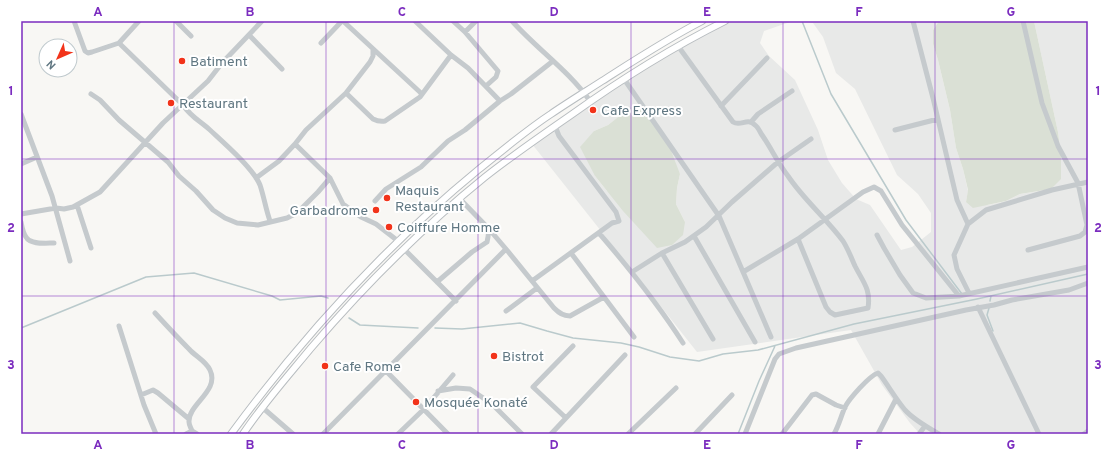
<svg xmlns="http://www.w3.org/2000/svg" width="1109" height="455" font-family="Overpass,sans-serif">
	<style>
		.built { fill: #e8e9e8; fill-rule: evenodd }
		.green { fill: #dae0d5 }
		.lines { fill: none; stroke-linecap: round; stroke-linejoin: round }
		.stream { stroke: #bacacc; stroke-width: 1.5 }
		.major-casing { stroke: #b8bdc0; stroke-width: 8 }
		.minor { stroke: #c5cacd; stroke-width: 5 }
		.major { stroke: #fff; stroke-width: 6 }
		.grid { fill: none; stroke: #7b2cbf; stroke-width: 1; stroke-opacity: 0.55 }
		.poi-dot { fill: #f2331a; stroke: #fff; stroke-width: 1.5 }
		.labels { text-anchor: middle; stroke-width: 4; stroke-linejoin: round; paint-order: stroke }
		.poi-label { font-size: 14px; fill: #607782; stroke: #fff; text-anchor: start }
		.neatline { fill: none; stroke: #7b2cbf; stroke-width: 1.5 }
		.grid-label { font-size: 13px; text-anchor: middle; font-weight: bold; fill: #7b2cbf }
	</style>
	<rect width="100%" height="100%" fill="#f8f7f4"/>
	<path class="built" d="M726 21H793L764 31 760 43 769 56 795 80 818 130 828 160 842 183 856 199 870 205 901 250 912 247 931 232V213L918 194 897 175 855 89 836 73 823 37 813 23 804 21H939L933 30V44L938 60 950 110 956 148 963 169 968 191 966 202 988 205 1006 201 1020 194 1051 189 1061 155 1058 132 1034 21H1088V433L1086 434H920L910 423 882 385 851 330 697 352 532 144 591 100ZM636 104 680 174 677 188 676 204 685 222 607 191 595 176 594 131 608 125Z"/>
	<path class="green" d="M939 21H1034L1058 132 1061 155V179L1051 189 1020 194 1006 201 973 208 966 202 968 190 963 169 956 148 950 110 938 60 933 44V30Z
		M635 104 644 108 670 148 680 174 677 188 676 204 685 222 683 235 672 245 657 248 623 211 595 176 580 147 594 131 608 125Z"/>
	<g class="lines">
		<path class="stream" d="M802 21 831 94 906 220 962 294
			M990 301 991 296
			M989 308 987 315 993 331
			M349 318 360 325 418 328
			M21 328 146 277 194 273 272 296 280 300 321 296 328 298
			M435 328 462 329 520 323 547 331 573 338 621 343 639 347 670 357 699 361 723 354 758 350 854 324 977 299 1088 274
			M738 434 759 381 775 346"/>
		<g class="major-casing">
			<path id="major" d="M231 434C304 335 383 248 478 170 502 151 525 131 551 114 567 103 585 92 602 81 635 60 667 39 702 21
				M243 434C263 404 288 376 311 348 364 286 422 228 485 177 513 155 542 135 571 115 620 80 671 48 725 21"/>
		</g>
		<path class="minor" d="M74 21 85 51 88 53 92 52 119 43 183 105C191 117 200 121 210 130 224 143 253 168 260 185 264 197 266 210 270 221
			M176 21 191 36
			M343 21 422 94
			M415 21 451 55 468 68 500 101
			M453 21 465 32 498 71 496 77 486 86
			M512 21C537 49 569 71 590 101
			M913 21 933 98 957 200 968 224 954 255 957 269 969 293
			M1023 21 1042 103 1058 146 1078 183 1087 225 1085 232 1080 236 1028 250
			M465 32 476 21
			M249 35 282 69
			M119 43 139 21
			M321 43 342 21
			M678 46 733 122C741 127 747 117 755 125 758 127 760 132 762 135 771 148 778 163 788 176 804 200 826 218 843 241 848 249 851 257 855 266 863 282 871 289 868 308L835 315 830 312 826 307 798 239
			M373 49V56L370 62 346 93 373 119C377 121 380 122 385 121L420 97 451 55
			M624 79 719 216 771 337
			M91 94 100 100 119 120 168 162 179 176 196 191 213 210 225 218 237 223 258 225 287 218 297 213 318 192 330 178 295 144 279 161 256 178
			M721 106 767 58
			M21 114 52 196 70 261
			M751 122 758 114 792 91
			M895 130 938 119
			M295 144 306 130 346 93
			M21 164 37 157
			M330 178 343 204 361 217 376 224 398 241
			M460 199 489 229 506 249 554 308C559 313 563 316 570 316L604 297
			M375 201 386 189 421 167 448 141 465 130 500 101 511 94 553 61
			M77 205 91 248
			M21 214 56 208 64 209 73 207 100 192 163 123 208 81 222 63 262 21
			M21 222C22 227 23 233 26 237 30 245 46 243 54 243
			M968 224 986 210 1052 190 1088 182
			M599 233C629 268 658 304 683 343
			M877 235 884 248 900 275 913 293 926 298 959 296
			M694 236 755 342
			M404 249 456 301
			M571 253 634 337
			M662 253 713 339
			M632 272 662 253 685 242 706 227 732 202 778 162 811 139
			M743 272 798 239 863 192 874 187 881 191 902 225 959 296 1088 267
			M532 281 612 223 619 221 616 212 559 136 555 126
			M437 282 472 252 487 242 488 237 489 229
			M978 307 1039 434
			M506 311 537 288
			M155 313C166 325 177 337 189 349 195 356 206 361 210 370 220 391 188 404 189 422 189 425 191 428 192 431
			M119 326 144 405 156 434
			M386 371 448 434
			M438 391 456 388 470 389 492 404 522 434
			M141 395 153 390 158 393 189 419
			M263 408 293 434
			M566 418 533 387 573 346
			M186 434 192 431 197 434
			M323 434 506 249
			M398 434 424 409 453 375
			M551 434 625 355
			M628 434 676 388
			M695 434 732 395
			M745 434 775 359 779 354 796 348 966 310 994 305 1012 300 1069 290 1088 283
			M782 434 812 395 816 394 836 405 845 408
			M834 434C839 425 841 416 845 407 849 399 869 376 878 373L881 376C889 387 896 399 905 410 914 420 927 427 939 434
			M878 434 896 399
			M919 434 925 426
			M1084 434 1088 431"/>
		<use href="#major" class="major"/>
	</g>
	<path class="grid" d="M174 21V434M326 21V434M478 21V434M631 21V434M783 21V434M935 21V434M21 159H1088M21 296H1088"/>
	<g class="poi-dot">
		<circle cx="182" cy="61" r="4"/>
		<circle cx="171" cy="103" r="4"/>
		<circle cx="593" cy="110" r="4"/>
		<circle cx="387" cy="198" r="4"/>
		<circle cx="376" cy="210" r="4"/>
		<circle cx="389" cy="227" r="4"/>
		<circle cx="494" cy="356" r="4"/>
		<circle cx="325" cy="366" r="4"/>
		<circle cx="416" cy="402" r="4"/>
	</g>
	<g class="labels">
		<g class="poi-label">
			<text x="190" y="66">Batiment</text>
			<text x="179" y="108">Restaurant</text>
			<text x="601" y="115">Cafe Express</text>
			<text x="395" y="195">Maquis<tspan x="395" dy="16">Restaurant</tspan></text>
			<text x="368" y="215" text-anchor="end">Garbadrome</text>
			<text x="397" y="232">Coiffure Homme</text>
			<text x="502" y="361">Bistrot</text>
			<text x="333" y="371">Cafe Rome</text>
			<text x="424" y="407">Mosquée Konaté</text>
		</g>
	</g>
	<rect width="1109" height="455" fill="none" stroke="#ffffff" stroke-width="44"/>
	<g transform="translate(58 58) rotate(225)"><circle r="19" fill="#ffffff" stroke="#bfc9cd"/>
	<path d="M0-3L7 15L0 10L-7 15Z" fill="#f2331a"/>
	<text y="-6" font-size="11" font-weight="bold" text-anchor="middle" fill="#607782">N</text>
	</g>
	<rect x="22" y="22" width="1065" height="411" class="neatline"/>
	<g class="grid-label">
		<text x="98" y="16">A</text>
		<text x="250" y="16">B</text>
		<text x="402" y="16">C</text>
		<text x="554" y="16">D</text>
		<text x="707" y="16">E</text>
		<text x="859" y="16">F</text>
		<text x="1011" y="16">G</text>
		<text x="11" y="95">1</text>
		<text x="1098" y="95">1</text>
		<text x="11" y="232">2</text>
		<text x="1098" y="232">2</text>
		<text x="11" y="369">3</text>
		<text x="1098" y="369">3</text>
		<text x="98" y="449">A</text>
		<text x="250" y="449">B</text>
		<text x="402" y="449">C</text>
		<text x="554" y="449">D</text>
		<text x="707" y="449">E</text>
		<text x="859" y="449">F</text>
		<text x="1011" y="449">G</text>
	</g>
</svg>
